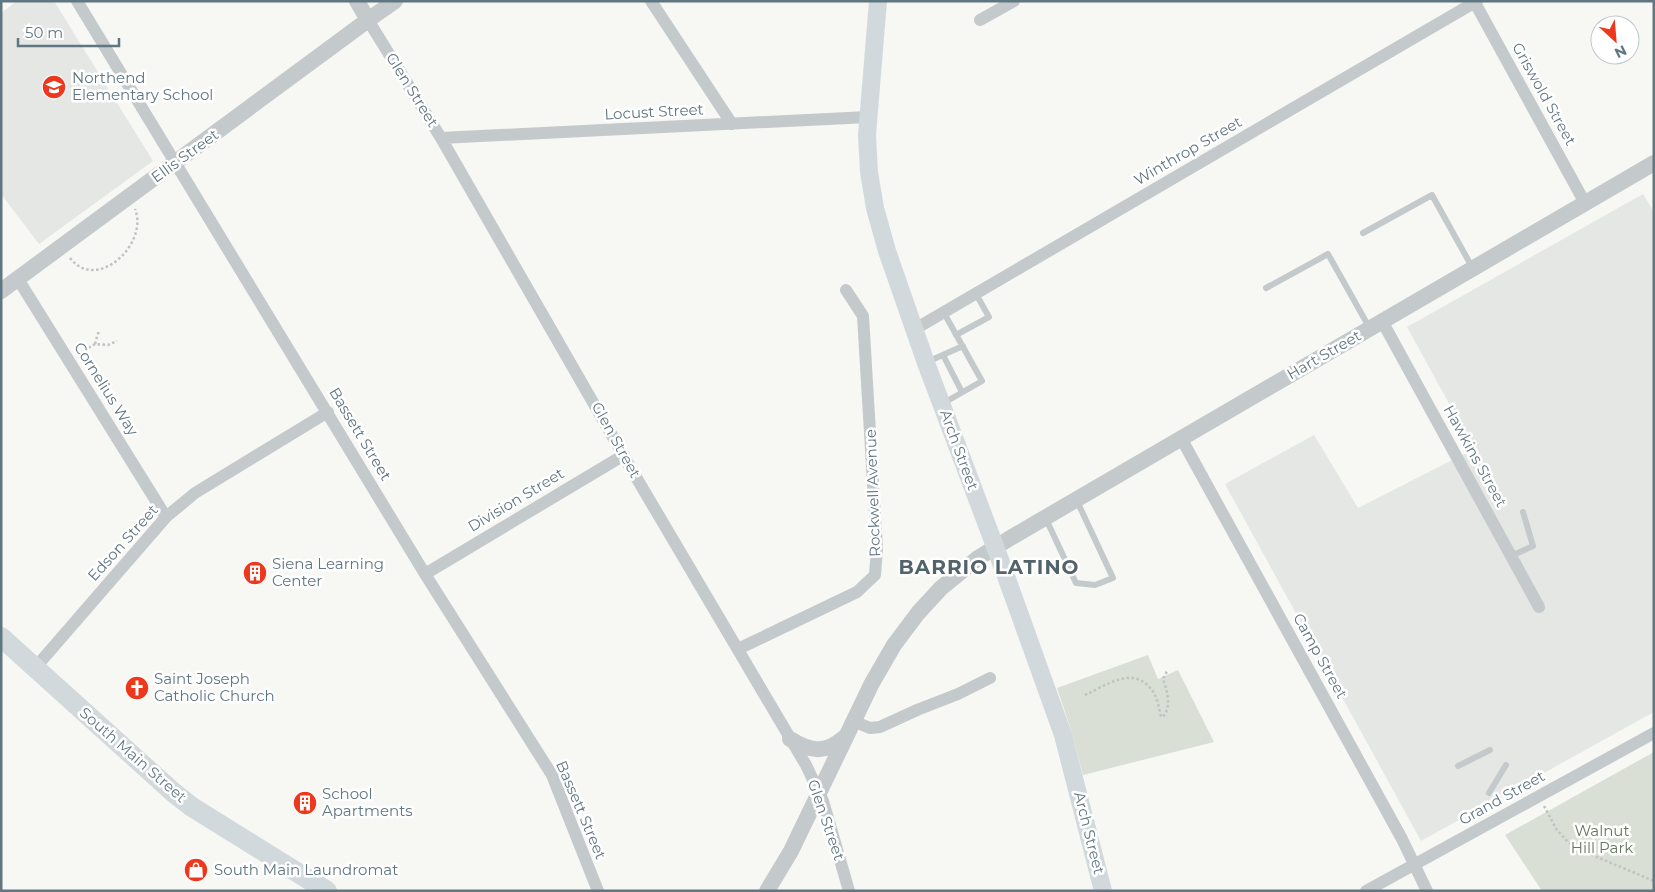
<svg xmlns="http://www.w3.org/2000/svg" width="1655" height="892" font-family="Montserrat,sans-serif">
	<style>
		.built { fill: #e5e7e5 }
		.green { fill: #d9dfd4 }
		.lines { fill: none; stroke-linecap: round; stroke-linejoin: round }
		.path { stroke: #c0c2c4; stroke-width: 2.5; stroke-dasharray: 2.5 2.5; stroke-linecap: butt }
		.service { stroke: #c4c9cc; stroke-width: 6 }
		.minor { stroke: #c4c9cc; stroke-width: 12 }
		.tertiary { stroke: #c4c9cc; stroke-width: 16 }
		.secondary { stroke: #d2d9dc; stroke-width: 18 }
		.primary { stroke: #d2d9dc; stroke-width: 20 }
		.labels { text-anchor: middle; stroke-width: 5; stroke-linejoin: round; paint-order: stroke }
		.poi-label { font-size: 15px; fill: #607681; stroke: #fff; text-anchor: start }
		.street-label { font-size: 15px; fill: #607681; stroke: #fff }
		.park-label { font-size: 15px; fill: #667860; stroke: #fff }
		.district-label { font-size: 20px; font-weight: bold; letter-spacing: 1px; fill: #53636b; stroke: #fff }
	</style>
	<rect width="100%" height="100%" fill="#f7f7f4"/>
	<path class="built" d="M17 1H54L153 161 39 244 1 194V13Z
		M1643 194 1654 212V712L1421 841 1225 484 1314 435 1358 508 1474 449 1407 327Z"/>
	<path class="green" d="M1148 655 1158 679 1178 670 1214 742 1083 775 1070 727 1057 688Z
		M1654 752V891H1542L1505 835Z"/>
	<g class="lines">
		<path class="path" d="M70 258C97 293 149 244 135 209
			M95 344 99 330
			M80 353 95 344 108 345 117 341
			M1085 695C1107 685 1133 665 1152 690 1157 696 1159 708 1161 716L1163 717C1172 706 1167 691 1163 679L1167 671
			M1544 806 1557 830 1568 842 1580 850 1654 881"/>
		<path class="service" d="M1363 233 1432 195 1472 267
			M1266 288 1328 254 1369 327
			M956 335 989 317 976 294
			M943 355 962 392
			M927 362 963 346
			M942 404 982 381 944 313
			M1046 519 1076 583 1095 585 1113 578 1077 501
			M1511 556 1533 546 1523 512
			M1458 766 1490 750
			M1489 793 1506 765"/>
		<path class="minor" d="M77 1 425 574 552 775 598 891
			M651 1 732 124
			M1474 1 1585 203
			M368 20 441 138 633 472 806 765 823 801 849 891
			M980 20 1014 1
			M441 138 868 117
			M18 279 166 517
			M1382 321 1539 607
			M915 329 1477 1
			M1181 438 1402 839 1427 891
			M425 574 624 455
			M738 649 857 592 875 575 877 549 863 316 846 290
			M35 668 166 517 195 493 328 412
			M853 721 870 728 880 727 917 710 958 694 990 678
			M1366 891 1654 733"/>
		<path class="tertiary" d="M357 1 368 20
			M1 291 368 20 395 1
			M790 739C811 752 825 754 845 737
			M767 891 791 851 872 683 894 645 918 613 941 588 978 558 1012 537 1654 163"/>
		<path class="secondary" d="M878 1 867 135 869 172 875 208 887 251 926 363 1002 565 1063 735 1103 891"/>
		<path class="primary" d="M1 637 174 793 192 807 327 891"/>
	</g>
	<defs>
		<g id="school-disc" transform="scale(1.25)"><circle r="9.5" fill="#ed381e" stroke="#fff"/><path d="M0-5L7-2L0 1L-7-2ZM-4 1L0 2.5L4 1V4Q0 6-4 4Z" fill="#fff"/></g>
		<g id="building-disc" transform="scale(1.25)"><circle r="9.5" fill="#ed381e" stroke="#fff"/><path d="M-4-6H4V6H1V3H-1V6H-4ZM-2.5-4.3h1.7v1.8h-1.7ZM.8-4.3h1.7v1.8H.8ZM-2.5-1h1.7V.8h-1.7ZM.8-1h1.7V.8H.8Z" fill="#fff"/></g>
		<g id="church-disc" transform="scale(1.25)"><circle r="9.5" fill="#ed381e" stroke="#fff"/><path d="M-1.2-6h2.4v3.5h3.3v2.4h-3.3V6h-2.4V-.1h-3.3v-2.4h3.3Z" fill="#fff"/></g>
		<g id="shop-disc" transform="scale(1.25)"><circle r="9.5" fill="#ed381e" stroke="#fff"/><path d="M-5-2.5h2.3a2.7 3.5 0 0 1 5.4 0H5L5.5 6h-11ZM-1.5-2.5h3a1.5 2.3 0 0 0-3 0Z" fill="#fff"/></g>
	</defs>
	<g fill-rule="evenodd">
		<use href="#school-disc" x="54" y="87"/>
		<use href="#building-disc" x="255" y="573"/>
		<use href="#church-disc" x="137" y="688"/>
		<use href="#building-disc" x="305" y="803"/>
		<use href="#shop-disc" x="196" y="870"/>
	</g>
	<g class="labels">
		<g class="poi-label">
			<text x="72" y="83">Northend<tspan x="72" dy="17">Elementary School</tspan></text>
			<text x="272" y="569">Siena Learning<tspan x="272" dy="17">Center</tspan></text>
			<text x="154" y="684">Saint Joseph<tspan x="154" dy="17">Catholic Church</tspan></text>
			<text x="322" y="799">School<tspan x="322" dy="17">Apartments</tspan></text>
			<text x="214" y="875">South Main Laundromat</text>
		</g>
		<g class="street-label">
			<text transform="translate(412 90) rotate(58)" y="5">Glen Street</text>
			<text transform="translate(1544 94) rotate(61)" y="5">Griswold Street</text>
			<text transform="translate(654 112) rotate(-3)" y="5">Locust Street</text>
			<text transform="translate(1188 151) rotate(-30)" y="5">Winthrop Street</text>
			<text transform="translate(185 156) rotate(-36)" y="5">Ellis Street</text>
			<text transform="translate(1324 355) rotate(-30)" y="5">Hart Street</text>
			<text transform="translate(106 389) rotate(58)" y="5">Cornelius Way</text>
			<text transform="translate(360 434) rotate(59)" y="5">Bassett Street</text>
			<text transform="translate(616 440) rotate(61)" y="5">Glen Street</text>
			<text transform="translate(959 450) rotate(70)" y="5">Arch Street</text>
			<text transform="translate(1475 456) rotate(61)" y="5">Hawkins Street</text>
			<text transform="translate(873 493) rotate(-92)" y="5">Rockwell Avenue</text>
			<text transform="translate(516 500) rotate(-31)" y="5">Division Street</text>
			<text transform="translate(123 543) rotate(-48)" y="5">Edson Street</text>
			<text transform="translate(1320 656) rotate(61)" y="5">Camp Street</text>
			<text transform="translate(133 755) rotate(41)" y="5">South Main Street</text>
			<text transform="translate(1502 798) rotate(-29)" y="5">Grand Street</text>
			<text transform="translate(581 810) rotate(67)" y="5">Bassett Street</text>
			<text transform="translate(826 820) rotate(71)" y="5">Glen Street</text>
			<text transform="translate(1089 833) rotate(76)" y="5">Arch Street</text>
		</g>
		<g class="park-label">
			<text x="1602" y="836">Walnut<tspan x="1602" dy="17">Hill Park</tspan></text>
		</g>
		<g class="district-label">
			<text x="989" y="574">BARRIO LATINO</text>
		</g>
	</g>
	<rect width="1655" height="892" fill="none" stroke="#607681" stroke-width="5"/>
	<g transform="translate(1615 40) rotate(154)"><circle r="24" fill="#ffffff" stroke="#bfc8cd"/>
	<path d="M0-4L9 19L0 12L-9 19Z" fill="#ed381e"/>
	<text y="-8" font-size="14" font-weight="bold" text-anchor="middle" fill="#607681">N</text>
	</g>
	<path d="M18 38v8h101v-8" fill="none" stroke="#607681" stroke-width="2.5"/>
	<text x="25" y="38" font-size="15" fill="#607681" stroke="#ffffff" stroke-width="4" paint-order="stroke">50 m</text>
</svg>
